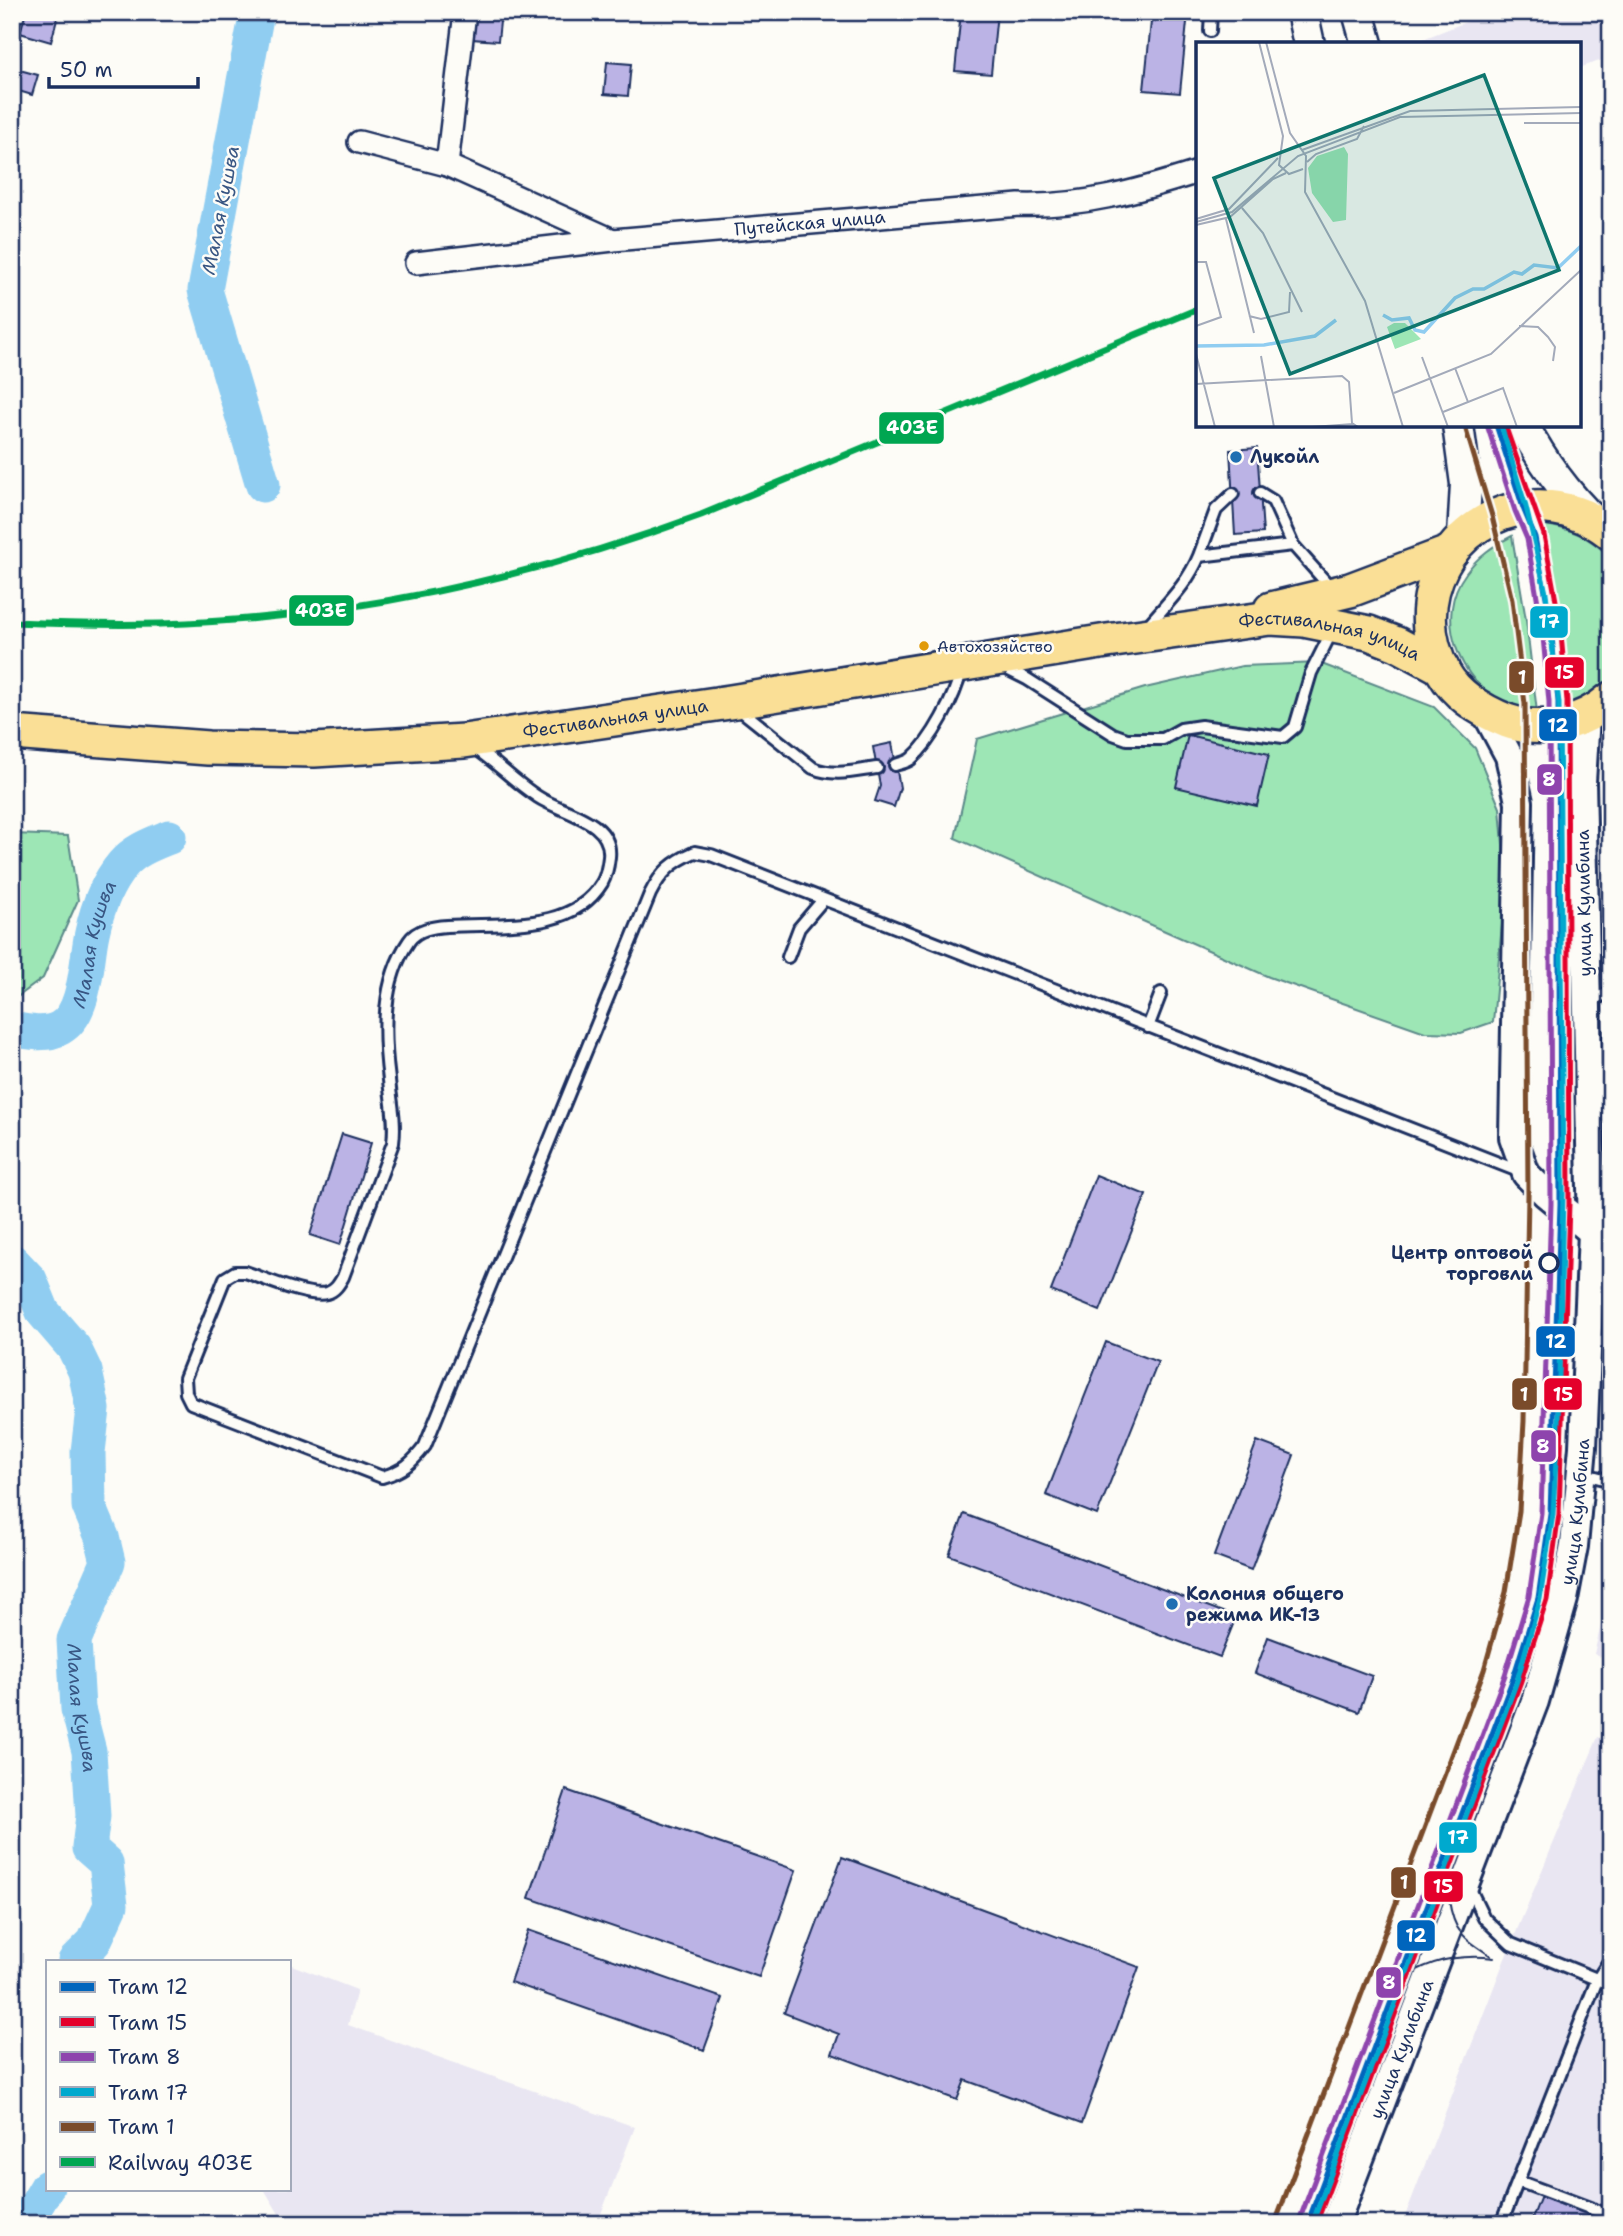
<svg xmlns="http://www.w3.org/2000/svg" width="1623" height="2236" font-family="'Shantell Sans',sans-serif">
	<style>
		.built { fill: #e9e6f2 }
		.green { fill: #9de6b5; stroke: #5c8a8a; stroke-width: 2 }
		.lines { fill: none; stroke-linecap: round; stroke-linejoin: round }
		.river { stroke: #90cdf1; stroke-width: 35 }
		.building { fill: #bbb3e5; stroke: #1b2f5e; stroke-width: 2 }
		.service-casing { stroke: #1b2f5e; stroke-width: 16 }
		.minor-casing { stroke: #1b2f5e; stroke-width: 26 }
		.tertiary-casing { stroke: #1b2f5e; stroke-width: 32 }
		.secondary-casing { stroke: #1b2f5e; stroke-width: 35 }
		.primary-casing { stroke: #1b2f5e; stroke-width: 38 }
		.service { stroke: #fdfcf7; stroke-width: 10 }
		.minor { stroke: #fdfcf7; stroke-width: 21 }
		.tertiary { stroke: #fdfcf7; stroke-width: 26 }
		.secondary { stroke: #fdfcf7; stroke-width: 30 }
		.primary { stroke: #fadf96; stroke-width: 33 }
		.tram { stroke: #1b2f5e; stroke-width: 2 }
		.rail-1-casing { stroke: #fdfcf7; stroke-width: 12 }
		.rail-1 { stroke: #00a651; stroke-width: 7 }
		.tram-1-casing { stroke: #fdfcf7; stroke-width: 10 }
		.tram-2-casing { stroke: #fdfcf7; stroke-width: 10 }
		.tram-3-casing { stroke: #fdfcf7; stroke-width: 10 }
		.tram-4-casing { stroke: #fdfcf7; stroke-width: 10 }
		.tram-5-casing { stroke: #fdfcf7; stroke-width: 10 }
		.tram-1 { stroke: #0065bd; stroke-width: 5 }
		.tram-2 { stroke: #e4002b; stroke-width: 5 }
		.tram-3 { stroke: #8e44ad; stroke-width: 5 }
		.tram-4 { stroke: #00a9ce; stroke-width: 5 }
		.tram-5 { stroke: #7a4b2a; stroke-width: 5 }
		.poi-dot { fill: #1f6fb2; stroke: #fdfcf7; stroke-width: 2.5 }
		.bus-dot { fill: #e19a09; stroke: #fdfcf7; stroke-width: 2.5 }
		.stop-dot { fill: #fdfcf7; stroke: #1b2f5e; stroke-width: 3.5 }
		.labels { text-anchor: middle; stroke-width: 5; stroke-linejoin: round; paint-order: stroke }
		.bus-label { font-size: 16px; fill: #1b2f5e; stroke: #fdfcf7; text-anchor: start }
		.street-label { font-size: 18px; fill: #1b2f5e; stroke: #fdfcf7 }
		.poi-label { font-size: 18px; font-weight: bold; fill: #1b2f5e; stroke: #fdfcf7; text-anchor: start }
		.stop-label { font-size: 18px; font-weight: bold; fill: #1b2f5e; stroke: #fdfcf7; text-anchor: end }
		.water-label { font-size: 19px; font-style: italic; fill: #385683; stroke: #fdfcf7 }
		.inset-river { fill: none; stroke: #90cdf1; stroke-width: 3.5 }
		.inset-road { fill: none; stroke: #a3aaba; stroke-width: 2 }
		.view { fill: #0f766e; fill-opacity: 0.15; stroke: #0f766e; stroke-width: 3.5 }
		.inset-edge { fill: none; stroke: #1b2f5e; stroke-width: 3.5 }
		.line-badge { stroke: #fdfcf7; stroke-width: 2.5 }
		.badge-label { font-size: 19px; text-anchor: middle; font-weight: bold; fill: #fff }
	</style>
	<rect width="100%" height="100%" fill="#fdfcf7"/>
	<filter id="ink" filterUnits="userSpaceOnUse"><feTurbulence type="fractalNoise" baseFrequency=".0143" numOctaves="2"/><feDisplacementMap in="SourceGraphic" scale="14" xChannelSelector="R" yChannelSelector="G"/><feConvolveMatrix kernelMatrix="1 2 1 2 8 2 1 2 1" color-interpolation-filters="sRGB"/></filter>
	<g filter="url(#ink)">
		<path class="built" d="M1491 12H1611V57L1579 68V44H1425L1423 39Z
			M1611 1583V1662L1594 1654Z
			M1598 1737 1611 1742V2224H1402L1504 1961Z
			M289 1964 357 1990 348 2025 635 2127 597 2224H285L264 2189H289Z"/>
		<path class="green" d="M1540 524C1572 529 1588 535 1611 558V678L1593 695 1566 708 1564 662Z
			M1512 536 1526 620 1537 712C1527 710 1515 709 1506 704 1459 683 1433 617 1466 573 1479 555 1493 546 1512 536Z
			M1319 663 1434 707 1475 748 1500 808 1506 881 1493 1022 1461 1033 1425 1032 1269 977 955 838 977 739 1145 688 1242 666Z
			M12 834 68 836 78 900 43 978 12 1001Z"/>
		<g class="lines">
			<g class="river">
				<path d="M257 12 205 290 263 485"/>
				<path id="s1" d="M12 1029C27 1032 46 1036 60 1028 87 1013 86 959 92 933 97 909 107 883 123 864 135 850 152 844 169 837"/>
				<path id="s2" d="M12 1261 30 1280 43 1312 74 1348 85 1371 93 1409 88 1452 89 1506 102 1537 108 1562 74 1640 78 1709 89 1751 93 1816 89 1848 106 1863 111 1905 94 1942 75 1961"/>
				<path d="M25 2224 47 2187"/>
			</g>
		</g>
		<path class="building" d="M26 12H59L51 42 20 33Z
			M475 12H501L498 41 472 39Z
			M961 12H997L991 74 955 71Z
			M1152 12H1188L1180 93 1144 90Z
			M607 62 631 64 628 96 604 94Z
			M12 68 38 75 32 95 12 89Z
			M1257 448 1263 533 1235 535 1230 450Z
			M1188 735 1269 754 1257 806 1176 787Z
			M892 743 900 788 894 807 875 801 880 786 873 747Z
			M342 1134 371 1143 340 1245 310 1235Z
			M1096 1175 1146 1195 1100 1311 1051 1291Z
			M1106 1342 1158 1362 1097 1515 1046 1495Z
			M1257 1441 1294 1455 1251 1570 1214 1556Z
			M964 1514 1236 1617 1220 1657 949 1555Z
			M1268 1637 1372 1676 1359 1712 1255 1673Z
			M566 1790 796 1870 759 1977 529 1898Z
			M842 1857 1139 1967 1082 2123 965 2080 957 2100 832 2054 839 2034 784 2013Z
			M528 1930 723 1998 704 2050 510 1982Z
			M1541 2196 1611 2223V2224H1530Z"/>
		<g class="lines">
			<g class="service-casing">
				<path id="service" d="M1210 31 1211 12
					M1260 493 1273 501 1293 545
					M1199 556 1216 510 1233 494
					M1146 628C1166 604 1187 585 1199 556L1293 545 1332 589
					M1005 668 1027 679 1113 734 1127 739H1163L1181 729 1201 726 1283 737 1295 727 1311 673 1332 631
					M738 708 813 768C834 777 854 771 877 768
					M475 748C497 763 516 783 538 797 562 813 613 820 609 857 608 866 606 876 602 883 571 934 499 922 447 926 433 927 417 929 409 941 381 982 383 1033 389 1080 391 1101 396 1121 393 1143L343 1277C339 1284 335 1291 327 1293 308 1298 264 1278 245 1272H235L225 1278 185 1378 186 1393 191 1403 382 1477C403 1471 412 1463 425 1446L650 894C661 872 672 862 695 852L711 855 1521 1172
					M895 765C901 763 907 762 911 759 932 741 955 697 961 671
					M788 957 799 928 822 901
					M1588 1000 1611 993
					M1148 1027 1161 993
					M1589 1341 1611 1342
					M1581 1473 1611 1481
					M1468 1885 1484 1918 1511 1944 1611 1985
					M1518 2181 1611 2216
					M1501 2224 1597 1980 1611 1958"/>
			</g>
			<g class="minor-casing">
				<g id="minor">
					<path d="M465 12 447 165 613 240"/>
					<path d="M359 142 447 165"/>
					<path id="s3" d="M416 263 613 240 1019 205C1082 207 1138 191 1198 172"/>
				</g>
			</g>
			<g class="tertiary-casing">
				<g id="tertiary">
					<path d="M1486 713 1509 756 1519 802 1513 1137 1526 1174 1546 1194 1592 1232"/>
					<path id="s4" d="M1335 2224 1535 1701 1564 1599 1574 1546 1583 1447 1592 1232 1582 782 1586 716"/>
				</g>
			</g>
			<g class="secondary-casing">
				<path id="secondary" d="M1302 12 1309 44
					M1358 12 1367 44
					M1458 425 1466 484 1463 536
					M1523 425C1542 461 1566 494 1595 522"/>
			</g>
			<g class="primary-casing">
				<g id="primary">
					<path d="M1611 533C1589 515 1560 505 1532 507 1450 514 1404 602 1444 673 1458 697 1482 711 1507 721 1542 734 1583 723 1611 699"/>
					<path d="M1271 609 1350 590 1451 552"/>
					<path id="s5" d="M12 733 208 748 314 750 464 741 730 702 1107 641 1270 618 1304 620 1369 633 1397 644 1442 668"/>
				</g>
			</g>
			<use href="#service" class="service"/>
			<use href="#minor" class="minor"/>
			<use href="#tertiary" class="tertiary"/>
			<use href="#secondary" class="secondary"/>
			<use href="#primary" class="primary"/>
			<path class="tram" d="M1449 1849C1446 1871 1446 1906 1457 1927 1465 1940 1479 1948 1491 1956
				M1375 2008C1383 2000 1390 1989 1398 1982 1427 1960 1460 1954 1494 1958"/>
			<g class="rail-1-casing">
				<path id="rail-1" d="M12 622C62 624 111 625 161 624 344 619 529 579 701 515L1198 309"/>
			</g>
			<use href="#rail-1" class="rail-1"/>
			<g class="tram-1-casing">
				<path id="tram-1" d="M1307 2224 1513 1678 1538 1598 1550 1514 1560 1204 1558 702 1551 625 1535 537 1523 508 1496 425"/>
			</g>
			<g class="tram-2-casing">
				<path id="tram-2" d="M1316 2224 1521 1681 1547 1600 1559 1514 1569 1204 1567 701 1560 623 1544 535 1505 425"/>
			</g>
			<g class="tram-3-casing">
				<path id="tram-3" d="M1299 2221 1505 1675 1529 1596 1541 1513 1551 1204 1549 702 1542 626 1527 539 1515 511 1488 428"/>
			</g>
			<g class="tram-4-casing">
				<path id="tram-4" d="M1312 2224 1517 1681 1540 1599 1553 1514 1558 1423 1563 1194 1559 703 1546 593 1526 507 1501 425"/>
			</g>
			<g class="tram-5-casing">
				<path id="tram-5" d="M1277 2218 1484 1670 1506 1592 1519 1511 1524 1421 1528 1194 1525 704 1512 600 1492 516 1466 430"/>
			</g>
			<use href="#tram-1" class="tram-1"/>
			<use href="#tram-2" class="tram-2"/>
			<use href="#tram-3" class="tram-3"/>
			<use href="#tram-4" class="tram-4"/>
			<use href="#tram-5" class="tram-5"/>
		</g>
	</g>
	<g class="poi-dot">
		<circle cx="1236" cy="457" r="7"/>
		<circle cx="1172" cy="1604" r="7"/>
	</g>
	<circle class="bus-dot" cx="924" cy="646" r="6"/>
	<circle class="stop-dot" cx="1549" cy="1263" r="9"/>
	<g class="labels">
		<g class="bus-label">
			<text x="937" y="652">Автохозяйство</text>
		</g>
		<g class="street-label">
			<text dy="6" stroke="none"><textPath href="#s3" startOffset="396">Путейская улица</textPath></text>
			<text dy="6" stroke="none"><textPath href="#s5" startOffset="1330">Фестивальная улица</textPath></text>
			<text dy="6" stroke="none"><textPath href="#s5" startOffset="606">Фестивальная улица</textPath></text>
			<text transform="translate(1584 903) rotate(-91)" y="6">улица Кулибина</text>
			<text dy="6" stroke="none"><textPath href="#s4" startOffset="754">улица Кулибина</textPath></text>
			<text dy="6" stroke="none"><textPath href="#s4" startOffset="187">улица Кулибина</textPath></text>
		</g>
		<g class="poi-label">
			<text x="1250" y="463">Лукойл</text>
			<text x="1186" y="1600">Колония общего<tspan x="1186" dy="21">режима ИК-13</tspan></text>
		</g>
		<g class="stop-label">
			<text x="1533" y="1259">Центр оптовой<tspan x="1533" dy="21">торговли</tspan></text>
		</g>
		<g class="water-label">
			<text transform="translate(220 210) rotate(-79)" y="7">Малая Кушва</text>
			<text dy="7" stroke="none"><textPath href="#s1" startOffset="142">Малая Кушва</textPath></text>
			<text dy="7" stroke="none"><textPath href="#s2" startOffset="483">Малая Кушва</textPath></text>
		</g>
	</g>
	<g transform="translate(1196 42)">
		<rect width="385" height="385" fill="#fdfcf7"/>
		<path d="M148 105 152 112 150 178 137 180 116 151 112 126 121 114ZM198 281H209L225 297 199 307 191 285Z" fill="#9de6b5"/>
		<path class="inset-river" d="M187 273 196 278 213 276 219 288 228 290 259 256 277 247H288L318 230 326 232 338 223 362 226 385 204M0 304 68 303 119 294 140 278"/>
		<path class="inset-road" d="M63 0 87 94 83 123 93 132 107 127M70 0 94 91 110 114 109 150 169 259 207 385M328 81H385M106 108 214 69 385 65M111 120 120 112 161 97 168 84M46 166 67 191 106 270M0 177 33 167 82 116M30 177 58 291M0 180 36 170 102 114 204 75 385 71M0 183 34 175 77 137 90 131M0 220H10L25 275 0 284M53 274 65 277 93 270 94 250M323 284 342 285 352 295 359 305 357 319M0 312 19 385M65 314 78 385M226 315 252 385M259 326 272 360M0 342 146 334 153 340 156 381 162 385M198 351 295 312 385 228M247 370 307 346 321 385M116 385 157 382"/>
		<path class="view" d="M288 33 363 228 94 332 18 136Z"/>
		<rect width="385" height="385" class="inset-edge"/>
	</g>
	<g class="line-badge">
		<rect x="878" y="411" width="67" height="34" rx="7" fill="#00a651"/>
		<rect x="288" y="594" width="67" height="33" rx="7" fill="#00a651"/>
		<rect x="1529" y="605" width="40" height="34" rx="7" fill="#00a9ce"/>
		<rect x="1544" y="656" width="41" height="33" rx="7" fill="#e4002b"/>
		<rect x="1508" y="660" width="27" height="34" rx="7" fill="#7a4b2a"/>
		<rect x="1538" y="708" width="40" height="34" rx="7" fill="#0065bd"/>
		<rect x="1536" y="763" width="27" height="33" rx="7" fill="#8e44ad"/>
		<rect x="1535" y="1325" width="41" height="33" rx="7" fill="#0065bd"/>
		<rect x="1543" y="1377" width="40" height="34" rx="7" fill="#e4002b"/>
		<rect x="1511" y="1377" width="27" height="34" rx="7" fill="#7a4b2a"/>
		<rect x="1530" y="1429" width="27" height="34" rx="7" fill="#8e44ad"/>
		<rect x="1438" y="1821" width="40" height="33" rx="7" fill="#00a9ce"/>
		<rect x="1390" y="1866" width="27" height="33" rx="7" fill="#7a4b2a"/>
		<rect x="1423" y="1870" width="41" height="33" rx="7" fill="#e4002b"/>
		<rect x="1396" y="1919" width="40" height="33" rx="7" fill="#0065bd"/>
		<rect x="1375" y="1966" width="27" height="33" rx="7" fill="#8e44ad"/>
	</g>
	<g class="badge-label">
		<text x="912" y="434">403Е</text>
		<text x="321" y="617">403Е</text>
		<text x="1549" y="628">17</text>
		<text x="1564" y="679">15</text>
		<text x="1522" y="684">1</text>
		<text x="1558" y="732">12</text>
		<text x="1549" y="786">8</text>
		<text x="1556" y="1348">12</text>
		<text x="1563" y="1401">15</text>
		<text x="1524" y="1401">1</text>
		<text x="1543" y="1453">8</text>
		<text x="1458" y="1844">17</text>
		<text x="1404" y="1889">1</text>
		<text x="1443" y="1893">15</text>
		<text x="1416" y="1942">12</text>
		<text x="1389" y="1989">8</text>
	</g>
	<rect width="1623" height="2236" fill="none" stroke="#fdfcf7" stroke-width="42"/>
	<rect x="21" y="21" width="1581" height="2194" fill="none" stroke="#1b2f5e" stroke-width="2.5" filter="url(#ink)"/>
	<rect x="46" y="1960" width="245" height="231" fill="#fdfcf7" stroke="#a3aaba" stroke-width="2"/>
	<rect x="60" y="1982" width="35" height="10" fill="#0065bd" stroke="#a3aaba" stroke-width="2"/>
	<text x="108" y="1994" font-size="21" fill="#1b2f5e">Tram 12</text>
	<rect x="60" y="2017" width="35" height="10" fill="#e4002b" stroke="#a3aaba" stroke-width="2"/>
	<text x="108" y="2030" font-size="21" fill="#1b2f5e">Tram 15</text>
	<rect x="60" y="2052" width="35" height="10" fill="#8e44ad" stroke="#a3aaba" stroke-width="2"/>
	<text x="108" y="2064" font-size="21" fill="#1b2f5e">Tram 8</text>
	<rect x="60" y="2087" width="35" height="10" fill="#00a9ce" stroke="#a3aaba" stroke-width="2"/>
	<text x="108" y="2100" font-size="21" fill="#1b2f5e">Tram 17</text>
	<rect x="60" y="2122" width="35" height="10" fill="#7a4b2a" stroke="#a3aaba" stroke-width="2"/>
	<text x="108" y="2134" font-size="21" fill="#1b2f5e">Tram 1</text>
	<rect x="60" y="2157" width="35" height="10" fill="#00a651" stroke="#a3aaba" stroke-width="2"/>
	<text x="108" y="2170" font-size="21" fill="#1b2f5e">Railway 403Е</text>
	<path d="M49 77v10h149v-10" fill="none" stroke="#1b2f5e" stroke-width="3.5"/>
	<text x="60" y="77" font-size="21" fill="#1b2f5e" stroke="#fdfcf7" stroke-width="5" paint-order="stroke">50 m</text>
</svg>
